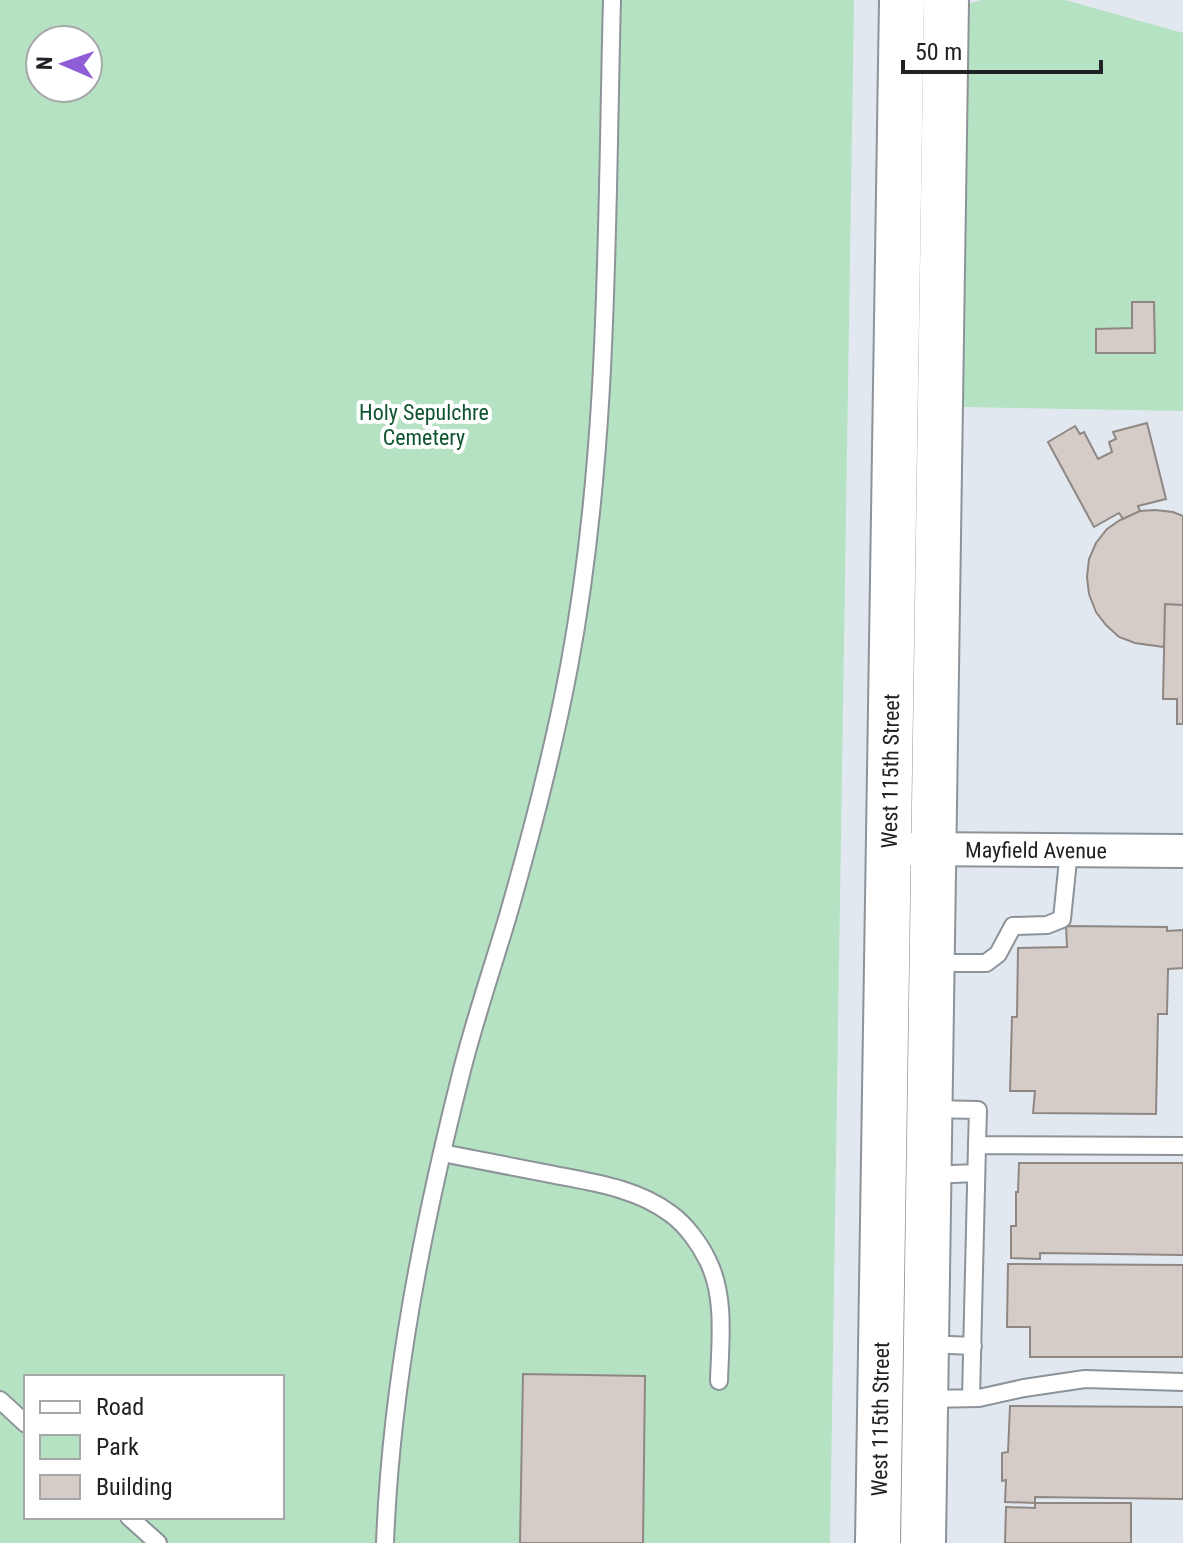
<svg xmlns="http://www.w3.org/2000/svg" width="1183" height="1543" font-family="'Roboto Condensed',sans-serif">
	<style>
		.green { fill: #b4e2c2; fill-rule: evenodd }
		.building { fill: #d5ccc7; stroke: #8f8783; stroke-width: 2 }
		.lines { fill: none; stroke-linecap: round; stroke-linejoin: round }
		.lane-casing { stroke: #8c9399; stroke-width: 20 }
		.street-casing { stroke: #8c9399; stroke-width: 36 }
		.secondary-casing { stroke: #8c9399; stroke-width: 48 }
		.lane { stroke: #fff; stroke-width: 16 }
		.street { stroke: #fff; stroke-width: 32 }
		.secondary { stroke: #fff; stroke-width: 44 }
		.labels { text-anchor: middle; stroke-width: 8; stroke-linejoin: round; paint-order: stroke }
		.park-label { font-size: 22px; fill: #0f542f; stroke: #fff }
		.street-label { font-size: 22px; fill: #202225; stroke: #fff }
	</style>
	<rect width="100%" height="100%" fill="#e1e8ef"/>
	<path class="green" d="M0 0H854L830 1543H0ZM40 40H88V88H40ZM26 1377H282V1517H26Z
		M982 0H1065L1183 33V411L962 407 968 4Z"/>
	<path class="building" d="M1132 302H1154L1155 353H1096V329L1132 328Z
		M1147 423 1166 499 1138 506 1140 511 1123 519 1119 513 1094 527 1048 442 1075 426 1080 434 1084 432 1098 459 1112 452 1109 442 1116 439 1113 432Z
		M1155 510 1173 512 1183 516V605L1165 604 1164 647 1135 643 1119 637 1106 625 1096 612 1089 594 1087 577 1089 559 1096 543 1107 529 1120 520 1140 511Z
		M1165 604 1183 605V724H1177V699H1163Z
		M1066 926 1167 927V931L1183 930V968L1168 969 1167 1014H1158L1156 1114 1033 1113 1035 1091H1010L1012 1017H1017L1018 948 1067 947Z
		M1019 1163H1183V1255L1040 1253V1259L1011 1258V1226H1016V1192H1018Z
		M1008 1264 1183 1265V1357H1030V1327H1007Z
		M523 1374 645 1376 643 1543H520Z
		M1010 1406 1183 1407V1499L1035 1497V1503L1005 1502 1006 1480 1002 1481V1453L1008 1452Z
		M1035 1503H1131V1543H1005L1006 1507 1035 1508Z"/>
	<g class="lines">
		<g class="lane-casing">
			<path id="lane" d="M934 963H986L998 954 1013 926 1047 925 1062 919 1069 850
				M930 1109 978 1110 977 1145
				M442 1153C478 1160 514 1167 550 1174 591 1182 637 1188 671 1214 686 1225 700 1244 708 1261 726 1297 720 1343 719 1381
				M930 1175 976 1173
				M926 1344 973 1346
				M971 1398 977 1145 1183 1146
				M927 1399 979 1398 1024 1388 1085 1379 1183 1382
				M0 1400 26 1424
				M129 1517 158 1543
				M385 1543C391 1384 423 1224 462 1070 475 1019 492 969 507 919 531 836 553 752 569 667 610 448 606 222 612 0"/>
		</g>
		<g class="street-casing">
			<g id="street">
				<path id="s1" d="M912 849 1183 851"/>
			</g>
		</g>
		<g class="secondary-casing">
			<g id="secondary">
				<path id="s2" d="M878 1543 902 0"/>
				<path d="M923 1543 946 0"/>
			</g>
		</g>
		<use href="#lane" class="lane"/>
		<use href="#street" class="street"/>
		<use href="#secondary" class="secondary"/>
	</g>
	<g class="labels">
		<g class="park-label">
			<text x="424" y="420">Holy Sepulchre<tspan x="424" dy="25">Cemetery</tspan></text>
		</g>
		<g class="street-label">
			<text dy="8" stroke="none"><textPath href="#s2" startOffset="772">West 115th Street</textPath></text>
			<text dy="8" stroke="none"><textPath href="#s1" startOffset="124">Mayfield Avenue</textPath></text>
			<text dy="8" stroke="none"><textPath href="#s2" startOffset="124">West 115th Street</textPath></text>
		</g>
	</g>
	<rect x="24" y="1375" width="260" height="144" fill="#ffffff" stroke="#a6a7a8" stroke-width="2"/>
	<rect x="40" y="1401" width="40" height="12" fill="#ffffff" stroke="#a6a7a8" stroke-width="2"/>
	<text x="96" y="1415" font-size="24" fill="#202225">Road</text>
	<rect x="40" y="1435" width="40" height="24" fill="#b4e2c2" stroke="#a6a7a8" stroke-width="2"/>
	<text x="96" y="1455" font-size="24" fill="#202225">Park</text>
	<rect x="40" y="1475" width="40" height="24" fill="#d5ccc7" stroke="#a6a7a8" stroke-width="2"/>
	<text x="96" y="1495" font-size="24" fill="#202225">Building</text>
	<g transform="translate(64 64) rotate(272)"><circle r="38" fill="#ffffff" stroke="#a6a7a8" stroke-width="2"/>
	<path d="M0-6L14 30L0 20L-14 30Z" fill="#8f5dd5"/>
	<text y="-12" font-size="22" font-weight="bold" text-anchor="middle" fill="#202225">N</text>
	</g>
	<path d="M903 60v12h198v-12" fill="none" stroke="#202225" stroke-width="4"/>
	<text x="915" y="60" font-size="24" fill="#202225" stroke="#ffffff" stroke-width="6" paint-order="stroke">50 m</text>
</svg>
